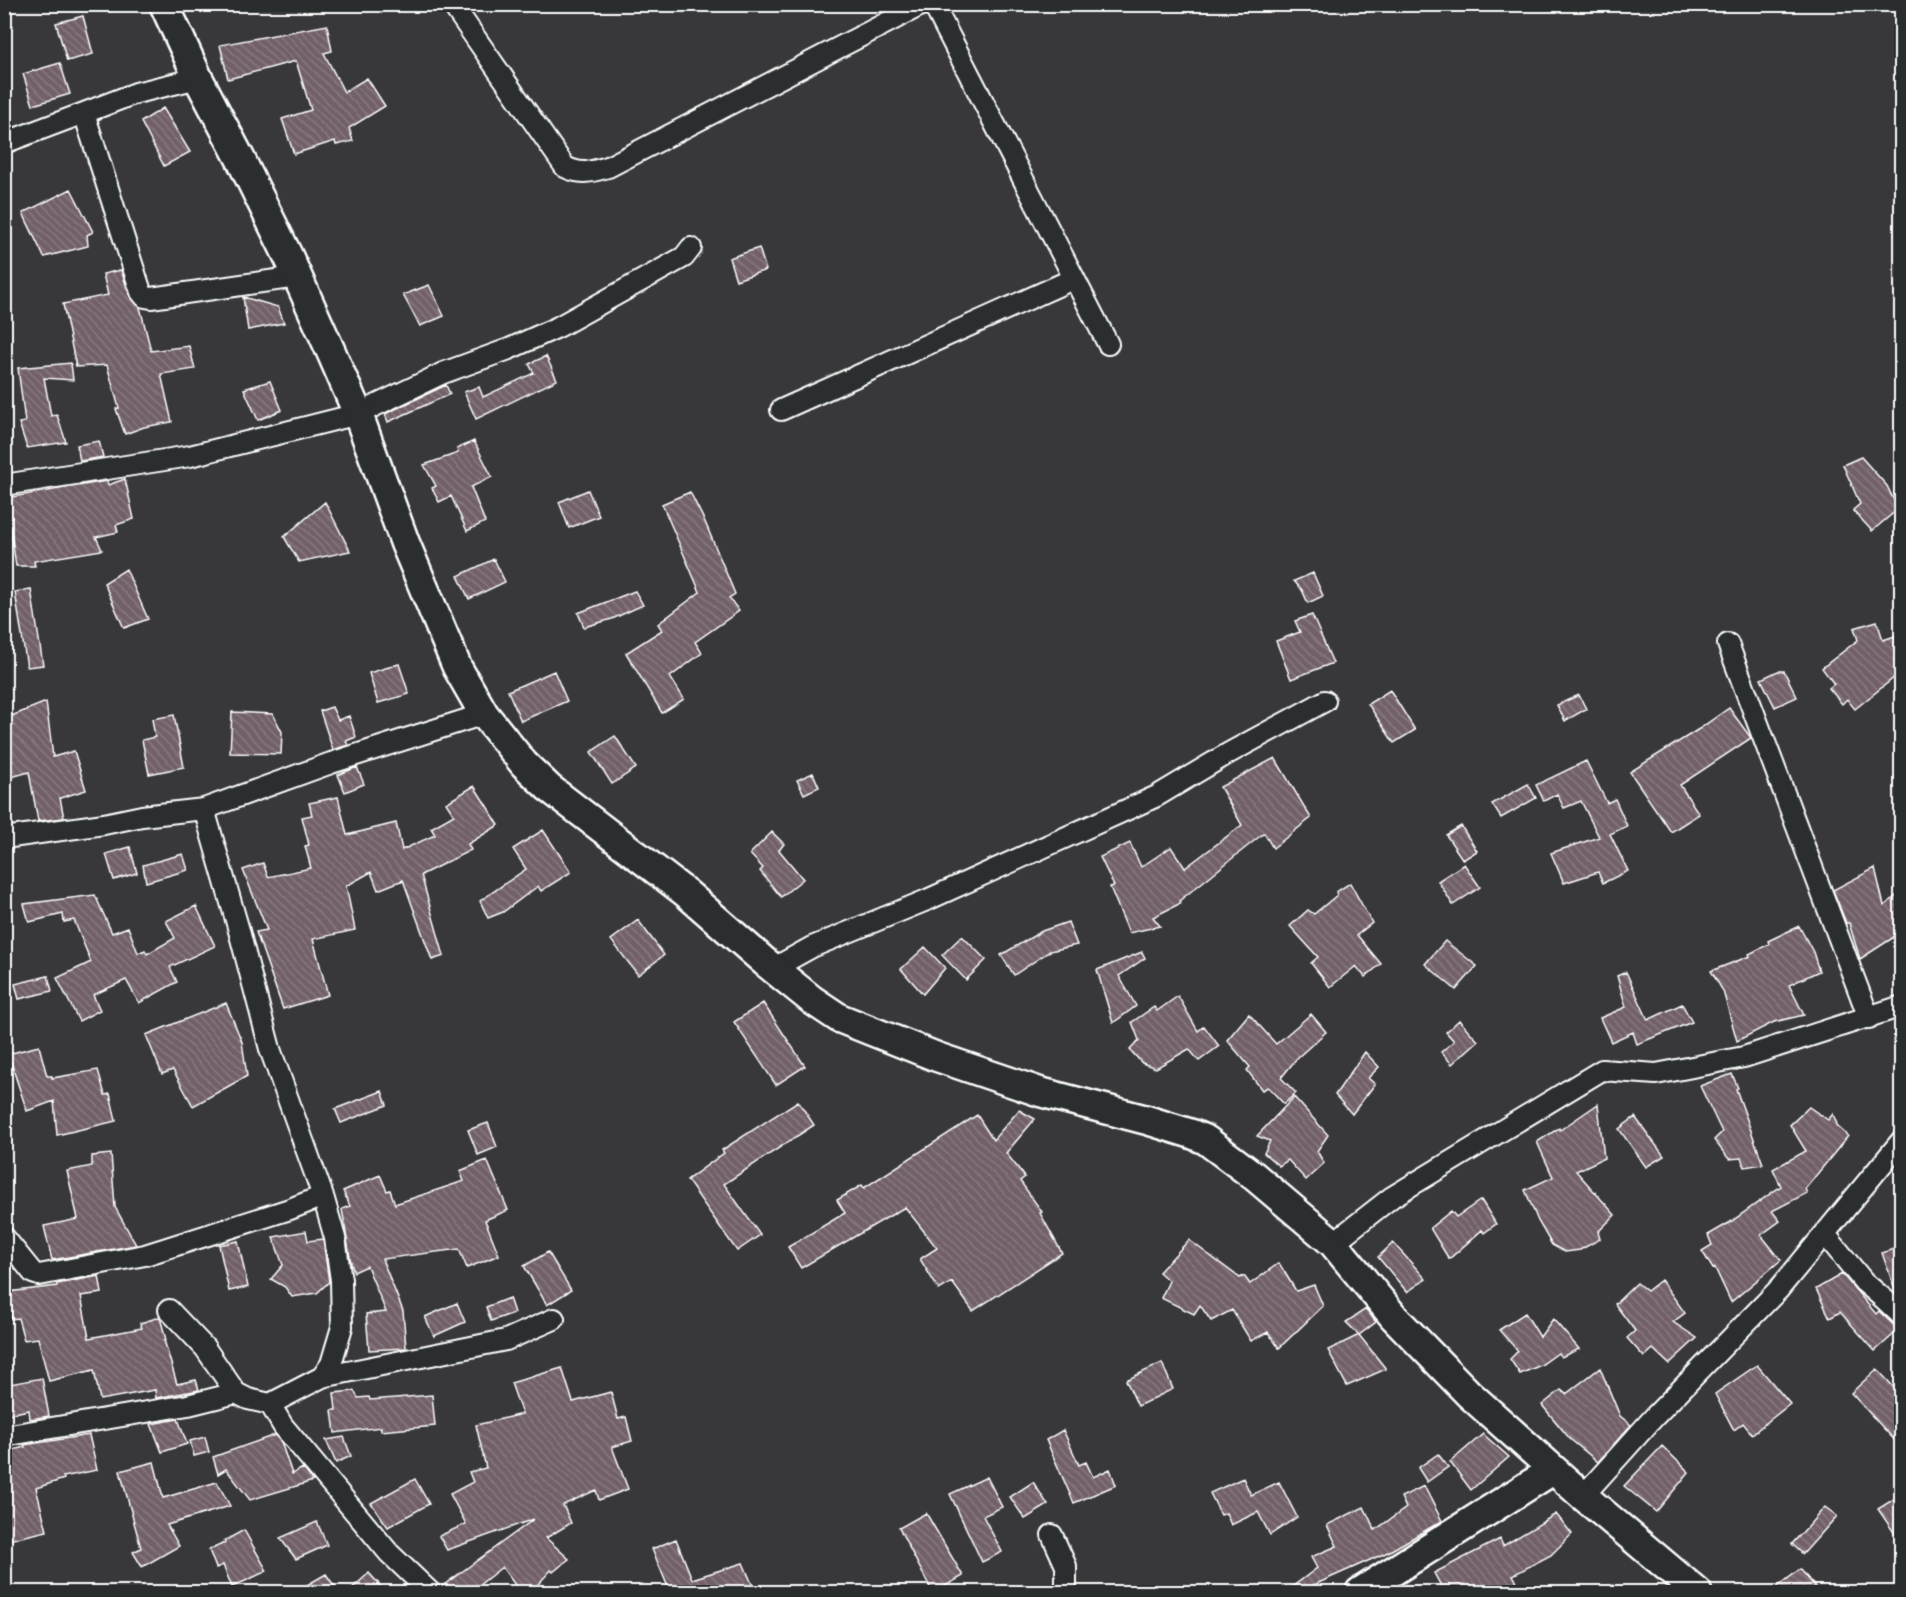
<svg xmlns="http://www.w3.org/2000/svg" width="1906" height="1597" font-family="Sriracha,sans-serif">
	<style>
		.building { fill: url(#building-back-hatch); stroke: #fff; stroke-width: 1.5 }
		.lines { fill: none; stroke-linecap: round; stroke-linejoin: round }
		.street-casing { stroke: #fff; stroke-width: 24 }
		.secondary-casing { stroke: #fff; stroke-width: 33 }
		.street { stroke: #2a2d2e; stroke-width: 20 }
		.secondary { stroke: #2a2d2e; stroke-width: 28 }
	</style>
	<defs>
		<pattern id="building-back-hatch" width="6" height="6" patternUnits="userSpaceOnUse" patternTransform="scale(1.5)"><rect width="6" height="6" fill="#726068"/><path d="M-1 5l2 2M0 0l6 6M5-1l2 2" fill="none" stroke="#87787f"/></pattern>
	</defs>
	<rect width="100%" height="100%" fill="#38373a"/>
	<filter id="ink" filterUnits="userSpaceOnUse"><feTurbulence type="fractalNoise" baseFrequency=".0167" numOctaves="2"/><feDisplacementMap in="SourceGraphic" scale="12" xChannelSelector="R" yChannelSelector="G"/><feConvolveMatrix kernelMatrix="1 2 1 2 8 2 1 2 1" color-interpolation-filters="sRGB"/></filter>
	<g filter="url(#ink)">
		<path class="building" d="M83 16 93 54 67 61 56 23Z
			M327 25 332 51 324 53 344 92 367 78 385 106 349 128 353 141 336 145 335 141 294 154 282 119 311 110 296 61 228 79 220 45Z
			M60 63 70 94 33 105 23 74Z
			M163 108 190 152 164 166 141 122Z
			M71 189 93 232 87 235 88 246 44 257 23 213Z
			M759 248 766 270 736 280 729 258Z
			M121 270 130 296 140 307 151 351 189 346 195 369 161 374 172 422 144 427 125 434 116 409 119 408 107 365 76 367 63 304 108 295 103 274Z
			M429 285 444 316 420 326 403 295Z
			M243 297 278 307 284 323 248 330Z
			M546 356 557 380 476 419 464 392 479 387 483 397 534 373 529 364Z
			M71 363 73 380 44 378 51 416 57 415 66 442 27 448 19 423 25 422 18 368Z
			M270 381 282 410 258 420 244 389Z
			M446 385 450 394 388 422 385 414Z
			M99 441 103 457 80 461 77 445Z
			M474 441 492 477 471 487 485 522 467 531 451 496 439 502 432 488 436 486 424 465 458 453 457 449Z
			M1861 457 1887 486 1898 509 1872 531 1853 510 1860 504 1843 465Z
			M125 479 134 519 116 525 118 532 96 537 102 550 34 561 35 566H16L6 498 107 481 108 485Z
			M588 490 599 516 569 528 559 502Z
			M690 492 705 522 735 594 729 598 739 611 695 642 702 653 670 677 684 699 662 713 626 653 662 630 658 624 700 592 662 504Z
			M325 502 350 551 299 562 284 537Z
			M494 559 505 582 469 599 458 576Z
			M126 569 148 619 124 628 104 583Z
			M1313 573 1323 596 1308 603 1302 590 1294 581Z
			M31 589 43 665 27 667 15 592Z
			M635 591 643 605 612 619 584 627 578 613Z
			M1312 615 1333 663 1291 679 1276 641 1300 632 1295 621Z
			M1877 621 1883 640 1898 635 1902 653V675L1895 677 1855 709 1847 699 1842 704 1829 688 1834 684 1822 668 1858 640 1854 628Z
			M399 664 409 694 378 703 369 673Z
			M554 671 567 701 521 721 508 691Z
			M1778 671H1784L1797 697 1775 707 1761 679Z
			M1390 690 1415 730 1394 743 1368 704Z
			M1579 695 1586 709 1565 721 1557 705Z
			M46 702 53 757 74 751 86 790 60 798 64 818 38 821 29 772 4 779V763L12 761 4 743V719Z
			M332 707 338 720 349 716 356 737 346 741 348 745 333 750 320 711Z
			M1729 708 1751 738 1680 785 1699 814 1671 832 1630 772 1699 729Z
			M232 712 273 714 282 732 281 754 230 753Z
			M174 715 184 767 149 774 142 740 155 737 152 719Z
			M615 736 636 768 612 784 591 752Z
			M1275 758 1311 818 1273 848 1264 833 1179 901 1181 903 1153 917 1160 926 1129 933 1110 887 1114 886 1100 857 1130 843 1141 867 1171 847 1185 868 1242 825 1220 787Z
			M1586 761 1607 803 1615 799 1627 826 1610 834 1628 871 1603 883 1598 872 1564 883 1551 853 1599 837 1581 801 1564 808 1557 794 1544 801 1536 785Z
			M357 767 364 784 345 792 338 775Z
			M813 773 819 787 804 794 797 780Z
			M1528 784 1536 798 1501 818 1492 804Z
			M474 786 499 825 468 844 471 850 421 875 444 956 432 960 403 880 378 890 371 872 346 886 355 930 313 939 328 995 283 1009 256 932 267 930 243 870 263 863 268 877 311 868 305 846 309 845 302 817 312 815 309 803 338 797 347 835 396 823 402 850 435 835 431 828 454 815 446 803Z
			M1461 826 1477 851 1463 860 1446 835Z
			M543 830 571 872 541 891 538 886 503 912 488 918 480 901 526 869 513 849Z
			M772 832 784 844 779 850 803 879 781 897 760 871 763 868 750 854Z
			M130 847 137 873 114 880 106 854Z
			M183 854 188 870 146 882 143 865Z
			M1464 864 1480 887 1453 905 1438 881Z
			M1875 868 1884 906 1902 891V932L1860 959 1849 923H1846L1833 890Z
			M1350 883 1372 923 1357 935 1381 964 1365 977 1356 966 1330 987 1311 963 1318 957 1290 926 1308 910 1314 914 1337 895 1336 892Z
			M95 895 112 933 128 927 138 953 145 950 147 954 175 938 166 921 196 906 215 946 170 967 177 982 139 1003 126 980 93 995 100 1010 79 1021 57 978 91 962 74 920 64 922 63 914 29 922 24 904Z
			M638 920 664 955 638 975 611 940Z
			M1068 922 1077 945 1050 951 1014 975 1001 955 1042 931Z
			M1799 926 1813 952 1819 971 1789 985 1804 1015 1774 1022 1737 1041 1723 991 1711 971 1750 956 1749 954 1769 944 1768 941Z
			M962 936 986 960 966 980 942 955Z
			M1445 941 1477 966 1456 990 1425 964Z
			M925 947 945 968 923 994 901 969Z
			M1142 952 1145 958 1119 976 1136 1006 1113 1023 1097 970Z
			M1626 972 1648 1020 1682 1004 1692 1022 1637 1044 1633 1032 1611 1042 1600 1018 1626 1007 1617 976Z
			M48 976 52 991 19 999 15 984Z
			M1178 996 1198 1031 1204 1026 1219 1046 1199 1061 1189 1049 1156 1068 1142 1063 1130 1050 1139 1040 1132 1022 1154 1007 1157 1011Z
			M226 1003 242 1042 247 1076 193 1106 173 1070 162 1074 146 1035Z
			M763 1003 805 1066 776 1085 734 1022Z
			M1249 1014 1276 1044 1311 1014 1326 1032 1297 1058 1281 1078 1296 1093 1284 1104 1268 1087 1262 1090 1247 1070 1250 1067 1227 1040Z
			M1459 1020 1478 1041 1452 1064 1441 1052 1454 1041 1446 1032Z
			M39 1046 47 1076H52V1078L98 1070 105 1095 110 1094 116 1121 57 1135 54 1101 27 1111 8 1054Z
			M1365 1052 1379 1067 1368 1078 1375 1084 1352 1114 1335 1095Z
			M1732 1074 1738 1088 1736 1089 1763 1164 1745 1167 1741 1158 1729 1159 1714 1140 1722 1132 1700 1086Z
			M382 1091 387 1105 341 1123 335 1109Z
			M1294 1097 1328 1135 1317 1151 1324 1163 1306 1180 1288 1160 1279 1166 1264 1153 1270 1141 1257 1136Z
			M798 1101 814 1125 724 1184 760 1235 737 1251 687 1180 724 1153 722 1150Z
			M1598 1104 1604 1158 1576 1171 1615 1215 1598 1232 1600 1239 1580 1250 1565 1252 1552 1245 1538 1221 1525 1190 1553 1177 1537 1142 1559 1128 1560 1130Z
			M1809 1107 1828 1120 1833 1114 1838 1127 1848 1136 1805 1189 1807 1193 1772 1211 1780 1221 1761 1235 1781 1260 1731 1302 1715 1268 1713 1269 1702 1251 1712 1245 1708 1235 1729 1223 1781 1186 1773 1169 1806 1151 1790 1125Z
			M1019 1110 1035 1119 1006 1153 1025 1177 1020 1181 1042 1212 1040 1213 1062 1253 973 1311 952 1282 939 1290 920 1259 937 1248 905 1207 801 1268 788 1247 845 1213 837 1200 862 1185 864 1188 977 1115 993 1140Z
			M1635 1117 1664 1156 1646 1167 1619 1129Z
			M488 1123 497 1147 478 1155 468 1130Z
			M111 1154 115 1207 136 1245 52 1260 44 1226 78 1219 67 1171 92 1166V1156Z
			M487 1160 508 1210 485 1220 499 1255 467 1268 459 1249 382 1259 403 1311 406 1348 369 1350 366 1314 386 1312 367 1266 354 1272 351 1263 342 1209 350 1206 343 1191 380 1175 387 1191 390 1190 395 1204 464 1181 460 1171Z
			M1481 1200 1496 1224 1484 1233 1482 1230 1449 1259 1430 1228 1451 1211 1456 1217Z
			M306 1231 308 1241 323 1239 329 1282 317 1293 292 1297 285 1287 271 1279 283 1265 273 1237Z
			M1189 1240 1240 1278 1244 1276 1250 1284 1279 1263 1296 1291 1314 1285 1323 1306 1279 1348 1268 1332 1251 1341 1232 1310 1211 1321 1200 1305 1194 1314 1161 1298 1169 1281 1159 1272Z
			M238 1241 248 1287 229 1291 219 1245Z
			M1393 1243 1426 1279 1407 1292 1378 1257Z
			M1902 1246V1299L1897 1295 1882 1253Z
			M548 1252 571 1290 547 1305 524 1266Z
			M1842 1274 1876 1314 1879 1311 1894 1325 1901 1328 1875 1351 1840 1312 1830 1318 1816 1289Z
			M99 1276 102 1293 81 1296 89 1338 142 1328 140 1323 160 1317 166 1340H164L177 1384 196 1380 199 1390 156 1398 155 1390 100 1400 94 1370 49 1381 38 1338 24 1340 18 1318 11 1319 8 1292 57 1286V1284Z
			M1661 1280 1685 1313 1673 1322 1697 1338 1669 1364 1653 1349 1644 1357 1627 1338 1635 1331 1615 1304 1637 1283 1647 1291Z
			M509 1298 514 1313 491 1321 486 1307Z
			M457 1303 465 1322 434 1336 425 1317Z
			M1366 1309 1376 1322 1359 1335 1346 1322Z
			M1525 1313 1540 1337 1553 1319 1579 1349 1561 1357 1558 1353 1541 1365 1520 1374 1510 1359 1518 1351 1499 1330Z
			M1359 1335 1386 1369 1347 1386 1328 1350Z
			M1162 1363 1173 1389 1138 1406 1126 1380Z
			M1757 1365 1790 1404 1752 1434 1743 1423 1734 1430 1715 1394Z
			M562 1368 573 1402 611 1392 618 1419 626 1417 632 1441 612 1447 628 1489 599 1500 596 1490 563 1505 571 1523 546 1538 569 1559 553 1572 551 1570 530 1593H521L502 1567 469 1593H442L441 1587 534 1519 447 1550 439 1536 466 1524 450 1494 473 1482 469 1472 486 1468 476 1425 522 1414 511 1383Z
			M1600 1368 1620 1416 1631 1425 1598 1462 1570 1439 1542 1405 1561 1390 1566 1394Z
			M1877 1369 1902 1396V1448L1851 1393Z
			M42 1378 49 1416 30 1419 29 1410 4 1415V1385Z
			M354 1391 358 1398 369 1397 370 1400 432 1395 435 1426 381 1431V1427L335 1433 332 1410H336L334 1393Z
			M178 1419 187 1444 162 1452 151 1424Z
			M1063 1430 1079 1465 1086 1462 1093 1477 1110 1469 1116 1485 1074 1503 1046 1440Z
			M1483 1434 1509 1457 1471 1490 1450 1462Z
			M89 1435 97 1470 63 1477 64 1479 36 1488 47 1531 4 1541V1452L25 1447 24 1445Z
			M275 1435 281 1442 292 1474 303 1468 313 1481 250 1500 226 1469 218 1474 213 1457Z
			M205 1437 209 1452 194 1456 190 1441Z
			M344 1437 351 1456 336 1463 326 1440Z
			M1662 1446 1689 1472 1656 1512 1624 1486Z
			M1438 1454 1448 1467 1427 1482 1418 1468Z
			M154 1462 163 1498 217 1482 230 1506 167 1525 179 1546 142 1567 133 1552 141 1548 120 1471Z
			M987 1477 1002 1507 983 1516 1002 1552 982 1562 950 1494Z
			M1243 1478 1251 1495 1279 1482 1297 1517 1270 1535 1258 1512 1231 1525 1226 1513 1221 1515 1210 1493Z
			M415 1479 429 1504 388 1527 371 1503Z
			M1033 1482 1048 1505 1025 1519 1010 1497Z
			M1424 1486 1442 1521 1388 1552 1296 1593H1289L1288 1590 1317 1568 1311 1557 1337 1546 1327 1525 1364 1507 1375 1530 1406 1508 1401 1497Z
			M1902 1494V1544L1878 1509Z
			M1825 1507 1837 1516 1803 1554 1792 1544Z
			M926 1513 963 1576 933 1593 899 1528Z
			M1556 1514 1572 1534 1551 1555 1513 1575 1523 1593H1445L1434 1573 1500 1539 1503 1546Z
			M317 1522 327 1545 296 1559 280 1538Z
			M244 1530 267 1571 232 1587 223 1565 216 1568 209 1550 225 1543 224 1541Z
			M676 1539 692 1579 743 1563 756 1593H661V1589L668 1587 652 1549Z
			M1800 1569 1820 1593H1770Z
			M369 1573 387 1593H347Z
			M326 1574 339 1593H293Z"/>
		<g class="lines">
			<g class="street-casing">
				<path id="street" d="M452 4 565 167C581 175 591 172 608 167L923 4
					M933 4 1108 344
					M198 78 136 93 84 113 141 292 145 297 151 298 297 277
					M4 143 84 113
					M781 410 1073 279
					M4 485 190 456 358 414 443 373 509 349 558 327 684 257 691 248
					M1728 644 1869 1018
					M4 838 104 824 142 816 204 809 331 763 484 714
					M774 968 812 947 927 900 1157 796 1229 753 1325 701
					M1824 1233 1864 1282 1884 1299 1902 1316
					M4 1237 33 1273 39 1275 145 1255 290 1209 323 1196
					M1333 1243 1392 1197 1602 1070 1656 1074 1744 1057 1902 1006
					M169 1310 205 1348 236 1393 248 1399 270 1404 322 1377 331 1364 342 1327 341 1280 335 1238 323 1196 270 1049 238 927 204 809
					M322 1377 506 1340 554 1319
					M270 1404 283 1426 389 1553 430 1592
					M4 1436 188 1405 236 1393
					M1583 1496 1655 1416 1779 1289 1902 1140
					M1052 1535 1066 1566V1592"/>
			</g>
			<g class="secondary-casing">
				<path id="secondary" d="M164 4 198 78 241 160 289 258 332 354 358 414 405 543 457 667 484 714 524 764 549 788 686 893 765 962 812 1000 839 1018 937 1057 1040 1092 1147 1120 1192 1134 1206 1140 1254 1176 1333 1243 1394 1317 1469 1394 1583 1496 1697 1592
					M1360 1592 1553 1470"/>
			</g>
			<use href="#street" class="street"/>
			<use href="#secondary" class="secondary"/>
		</g>
	</g>
	<rect width="1906" height="1597" fill="none" stroke="#2a2d2e" stroke-width="24"/>
	<rect x="12" y="12" width="1882" height="1573" fill="none" stroke="#fff" stroke-width="2" filter="url(#ink)"/>
</svg>
